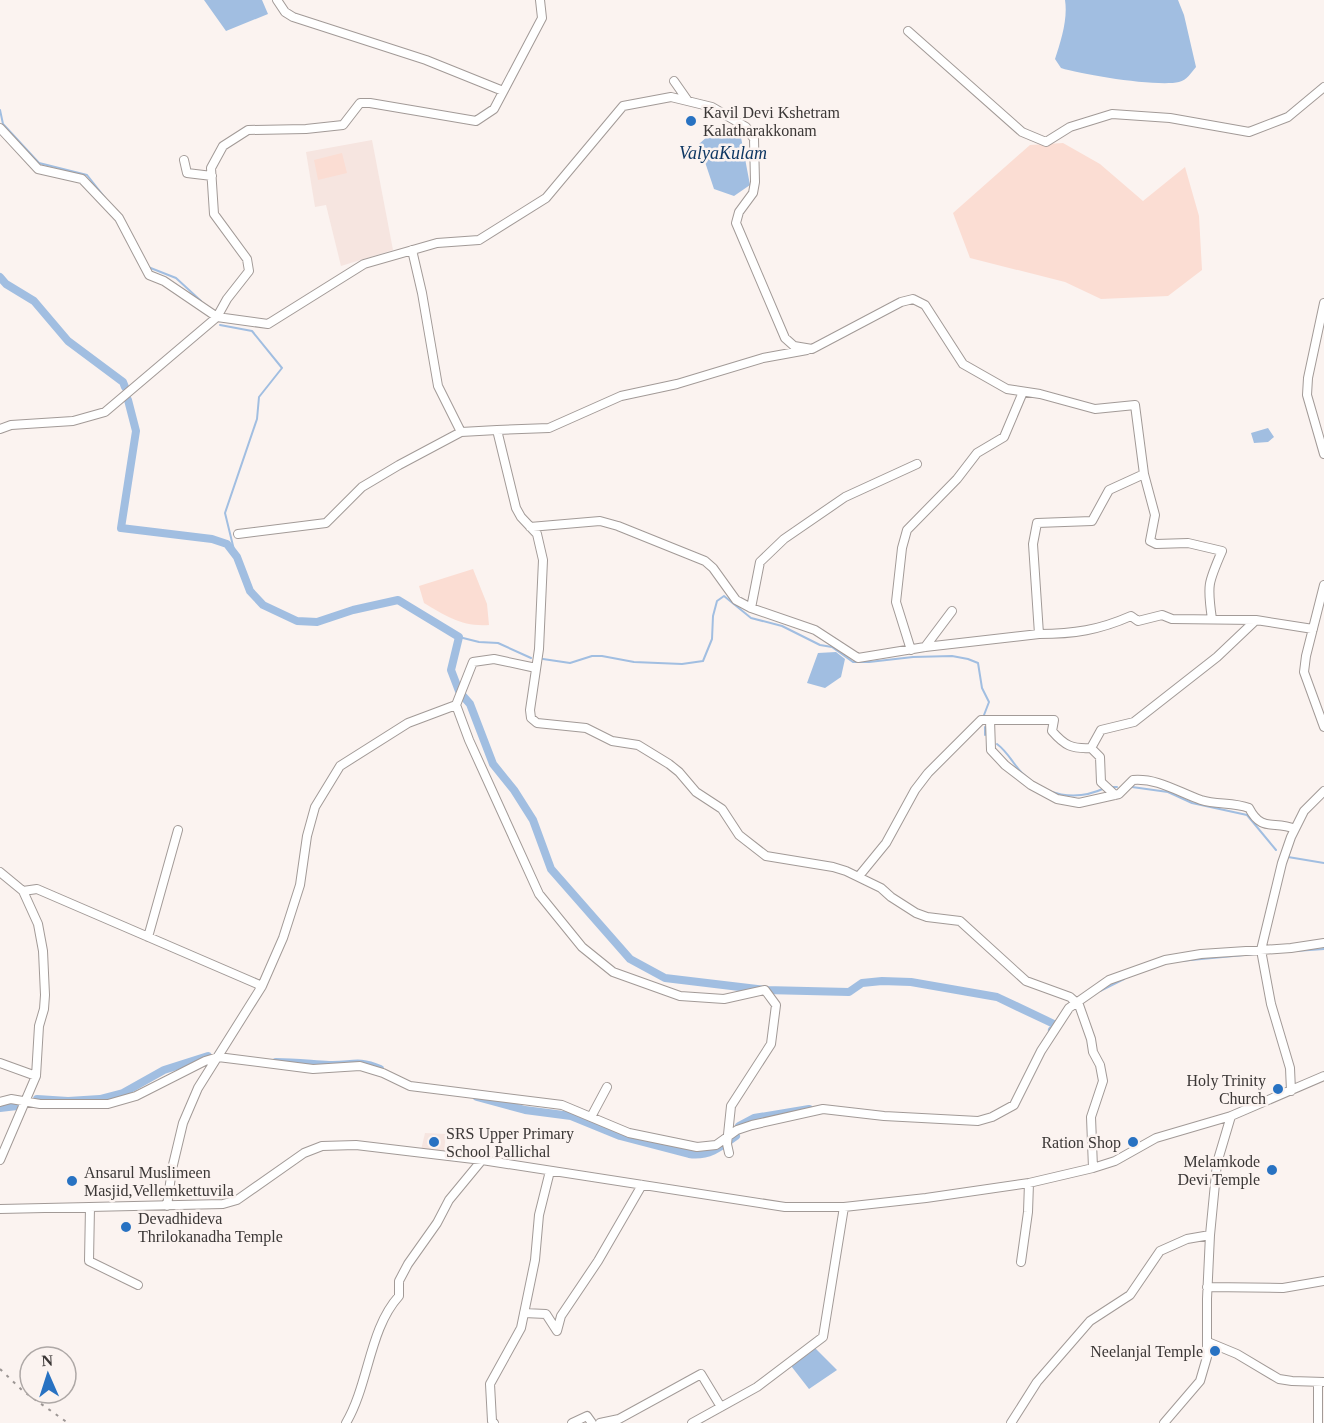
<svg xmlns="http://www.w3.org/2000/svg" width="1324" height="1423" font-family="Georgia,serif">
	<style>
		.built { fill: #f6e5e0 }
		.green { fill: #fbddd3 }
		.water { fill: #a1bee1 }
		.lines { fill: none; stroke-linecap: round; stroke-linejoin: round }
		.stream { stroke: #a1bee1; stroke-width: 2 }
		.canal { stroke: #a1bee1; stroke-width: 8 }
		.minor-casing { stroke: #a29a97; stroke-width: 10 }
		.minor { stroke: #fff; stroke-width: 8 }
		.rail { stroke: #9c9694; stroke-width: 2; stroke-dasharray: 3 6; stroke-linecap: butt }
		.poi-dot { fill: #2872c2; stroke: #fbf3f0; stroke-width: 2 }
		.labels { text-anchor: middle; stroke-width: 5; stroke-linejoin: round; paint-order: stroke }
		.poi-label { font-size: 16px; fill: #3b3736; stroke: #fbf3f0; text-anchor: start }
		.water-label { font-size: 18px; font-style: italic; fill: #0e3763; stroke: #fbf3f0 }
	</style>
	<rect width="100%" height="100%" fill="#fbf3f0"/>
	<path class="built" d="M372 140 393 250 341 266 326 205 315 207 306 152Z
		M425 1133 446 1134 444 1151 421 1150Z"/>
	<path class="green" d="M1063 143 1100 164 1143 201 1185 167 1199 216 1202 270 1168 296 1101 299 1065 282 970 258 953 213 1030 145Z
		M342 153 347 173 318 180 314 160Z
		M473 569 487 604 489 625C462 627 446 616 424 603L419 586Z"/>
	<path class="water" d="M204 0H262L268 14 226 31Z
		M1065 0H1178L1184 15 1196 67C1191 73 1187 80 1179 82 1158 87 1083 75 1061 68L1055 59C1061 41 1068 19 1065 0Z
		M724 128 740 132 750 185 734 196 714 189 699 144 709 135Z
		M1268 428 1274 437 1268 442 1254 443 1251 433Z
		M836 652 845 659 841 677 825 688 807 683 818 653Z
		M814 1347 837 1370 809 1389 788 1362Z"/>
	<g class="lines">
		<path class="stream" d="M0 110 3 124 39 163 87 175 106 199
			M148 267 176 278 201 301
			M220 325 252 331 282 368 259 397 257 419 225 513 235 554
			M459 637 479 642 498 643 531 658
			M543 659 570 663 592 656H602L634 662 682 664 703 661 712 639 713 616 717 601 724 596 751 618 782 626 820 645 832 647 853 662H869L913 657 952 656 968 659 978 663 982 688 989 702 984 715
			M985 727V735
			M997 744C1008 752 1013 764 1022 773 1046 796 1075 802 1105 788
			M1111 787H1117
			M1132 787 1168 792 1192 803 1247 815 1276 850
			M1288 857 1324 863
			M1295 951 1324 949
			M1180 961 1255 954
			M1100 991 1124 979"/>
		<path class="canal" d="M0 277 6 284 34 301 68 341 123 382 125 387
			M128 400 136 431 121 528 212 539 227 544 237 557 250 591 263 605 297 621 317 622 353 610 398 600 459 637 451 670 459 691
			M463 696 470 704 493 764 514 790 533 820 551 869 630 959 665 978 765 990 849 992 862 983 882 981 911 982 997 997 1056 1025 1052 1030
			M276 1062C294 1062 311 1064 329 1065 351 1066 357 1059 380 1069
			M477 1097 525 1110 571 1116 620 1136 689 1154C708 1157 721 1147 736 1136
			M37 1099 68 1101 100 1099 123 1093 164 1070 208 1056
			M0 1108 17 1106
			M739 1126 754 1118 809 1109"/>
		<g class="minor-casing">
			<path id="minor" d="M277 0 285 12 293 17 426 60 503 91
				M908 31 1022 132 1046 142 1070 127 1112 114 1170 118 1249 132 1288 117 1324 87
				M674 81 688 101
				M0 128 38 169 82 179 119 218 149 275 164 281 217 317 268 324 364 264 437 243 479 240 546 198 623 106 671 97 712 107 746 127 754 139 755 182 753 193 739 212 736 223 785 338 794 346 812 349 901 302 913 299 925 305 963 364 1007 389 1040 394 1095 409 1135 405 1144 474 1109 490 1092 521 1037 523 1033 544 1039 634 925 647 858 658 815 630 751 608 736 600 713 568 705 561 618 526 600 521 530 527
				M184 160 187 173 212 176
				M412 250 422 293 438 386 461 432
				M1324 303 1308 378 1307 395 1324 454
				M807 350 763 358 677 384 621 396 549 428 497 430 516 508 521 517 537 534 543 560 539 649 530 710 531 718 537 723 586 728 612 741 638 745 669 764 679 772 696 792 722 809 739 835 766 856 833 867 846 871 881 888 891 897 916 913 927 917 960 921 1026 981 1070 997 1079 1005 1091 1039 1093 1052 1100 1065 1103 1081 1091 1117 1093 1168
				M0 429 11 425 73 421 105 412 217 317 227 299 249 271 247 259 214 214 211 168 223 146 248 130 306 129 343 125 360 103H370L476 121 494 109 542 18 540 0
				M1144 474 1155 515 1150 541 1156 544 1188 543 1222 551C1208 583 1207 585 1212 619
				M238 534 326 523 362 487 399 465 461 432 497 430
				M1324 585 1306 656 1304 672 1324 727
				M751 608 760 562 784 539 845 497 917 464
				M1039 634C1074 634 1099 630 1131 616L1138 621 1162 615 1172 619 1256 620
				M925 647 952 611
				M911 650 896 602 902 548 907 530 957 479 977 453 1004 437 1023 392
				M456 705 469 740 539 894 582 947 613 972 680 996 724 999 765 990 776 1005 771 1044 731 1106 727 1144 729 1153
				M990 720 991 750 1005 765 1031 785 1057 799 1079 803 1119 794 1133 780C1158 778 1178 792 1201 800 1217 805 1233 802 1249 808 1262 833 1274 820 1295 829
				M1091 748 1101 730 1134 722 1217 657 1256 620 1313 629
				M1091 748 1100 757 1101 782 1115 795
				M0 872 23 891 38 924 43 951 45 995 44 1009 39 1026 36 1076 0 1160
				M859 876 886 843 915 790 928 773 981 720H1054L1052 731C1065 746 1072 749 1091 748
				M23 891 37 889 262 986
				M148 937 178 830
				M0 1063 36 1076
				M1291 1091 1290 1068 1271 1004 1261 950 1282 863 1291 837 1304 811 1324 791
				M0 1102 11 1099 40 1104H108L136 1096 205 1061 218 1057 313 1069 360 1066 383 1073 410 1086 562 1105 629 1133 697 1147 716 1145 737 1130 752 1125 823 1109 884 1116 978 1121 992 1117 1014 1105 1041 1051 1069 1008 1109 980 1165 960 1201 954 1291 948 1324 943
				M591 1117 607 1087
				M167 1206 172 1169 183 1123 198 1088 262 986 283 938 300 885 307 836 315 807 340 766 408 723 456 705 473 662 494 659 536 668
				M90 1207 89 1261 138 1285
				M0 1209 223 1204 237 1200 304 1153 322 1146 356 1145 482 1160 785 1207H844L926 1198 1029 1183 1093 1168 1115 1161 1156 1138 1231 1116 1324 1076
				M1021 1262 1028 1212 1029 1183
				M1207 1287 1283 1288 1324 1281
				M524 1313 546 1314 557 1331 561 1316 598 1261 642 1185
				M1208 1342 1237 1354 1279 1379 1292 1381 1324 1382
				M1318 1382V1423
				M346 1423C369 1384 369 1329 399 1296V1281L408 1264 437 1223 449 1200 482 1160
				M494 1423 492 1421 490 1384 521 1328 535 1260 539 1215 550 1171
				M572 1423 587 1416 592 1423
				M600 1423 619 1419 701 1374 721 1407
				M692 1423 757 1387 823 1337 844 1207
				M1011 1423 1037 1382 1090 1321 1130 1295 1160 1251 1187 1239 1210 1235
				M1164 1423 1200 1381 1207 1357V1299L1210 1235 1217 1163 1231 1116"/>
		</g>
		<use href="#minor" class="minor"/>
		<path class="rail" d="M0 1369 23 1391 68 1423"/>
	</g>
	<g class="poi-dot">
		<circle cx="691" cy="121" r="6"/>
		<circle cx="1278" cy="1089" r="6"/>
		<circle cx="434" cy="1142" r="6"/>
		<circle cx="1133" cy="1142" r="6"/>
		<circle cx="1272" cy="1170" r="6"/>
		<circle cx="72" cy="1181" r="6"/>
		<circle cx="126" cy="1227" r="6"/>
		<circle cx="1215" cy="1351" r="6"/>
	</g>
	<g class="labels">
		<g class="poi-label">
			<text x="703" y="118">Kavil Devi Kshetram<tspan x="703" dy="18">Kalatharakkonam</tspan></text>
			<text x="1266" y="1086" text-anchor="end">Holy Trinity<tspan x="1266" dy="18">Church</tspan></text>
			<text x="446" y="1139">SRS Upper Primary<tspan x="446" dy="18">School Pallichal</tspan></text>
			<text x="1121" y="1148" text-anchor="end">Ration Shop</text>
			<text x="1260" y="1167" text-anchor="end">Melamkode<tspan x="1260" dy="18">Devi Temple</tspan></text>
			<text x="84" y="1178">Ansarul Muslimeen<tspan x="84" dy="18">Masjid,Vellemkettuvila</tspan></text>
			<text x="138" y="1224">Devadhideva<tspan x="138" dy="18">Thrilokanadha Temple</tspan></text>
			<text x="1203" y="1357" text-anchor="end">Neelanjal Temple</text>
		</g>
		<g class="water-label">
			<text x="723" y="159">ValyaKulam</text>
		</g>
	</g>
	<g transform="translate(48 1375) rotate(357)"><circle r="28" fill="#fbf3f0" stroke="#aea8a6" stroke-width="1.5"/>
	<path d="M0-4.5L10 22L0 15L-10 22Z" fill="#2872c2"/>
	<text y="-9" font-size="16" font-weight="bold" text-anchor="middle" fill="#3b3736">N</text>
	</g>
</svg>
